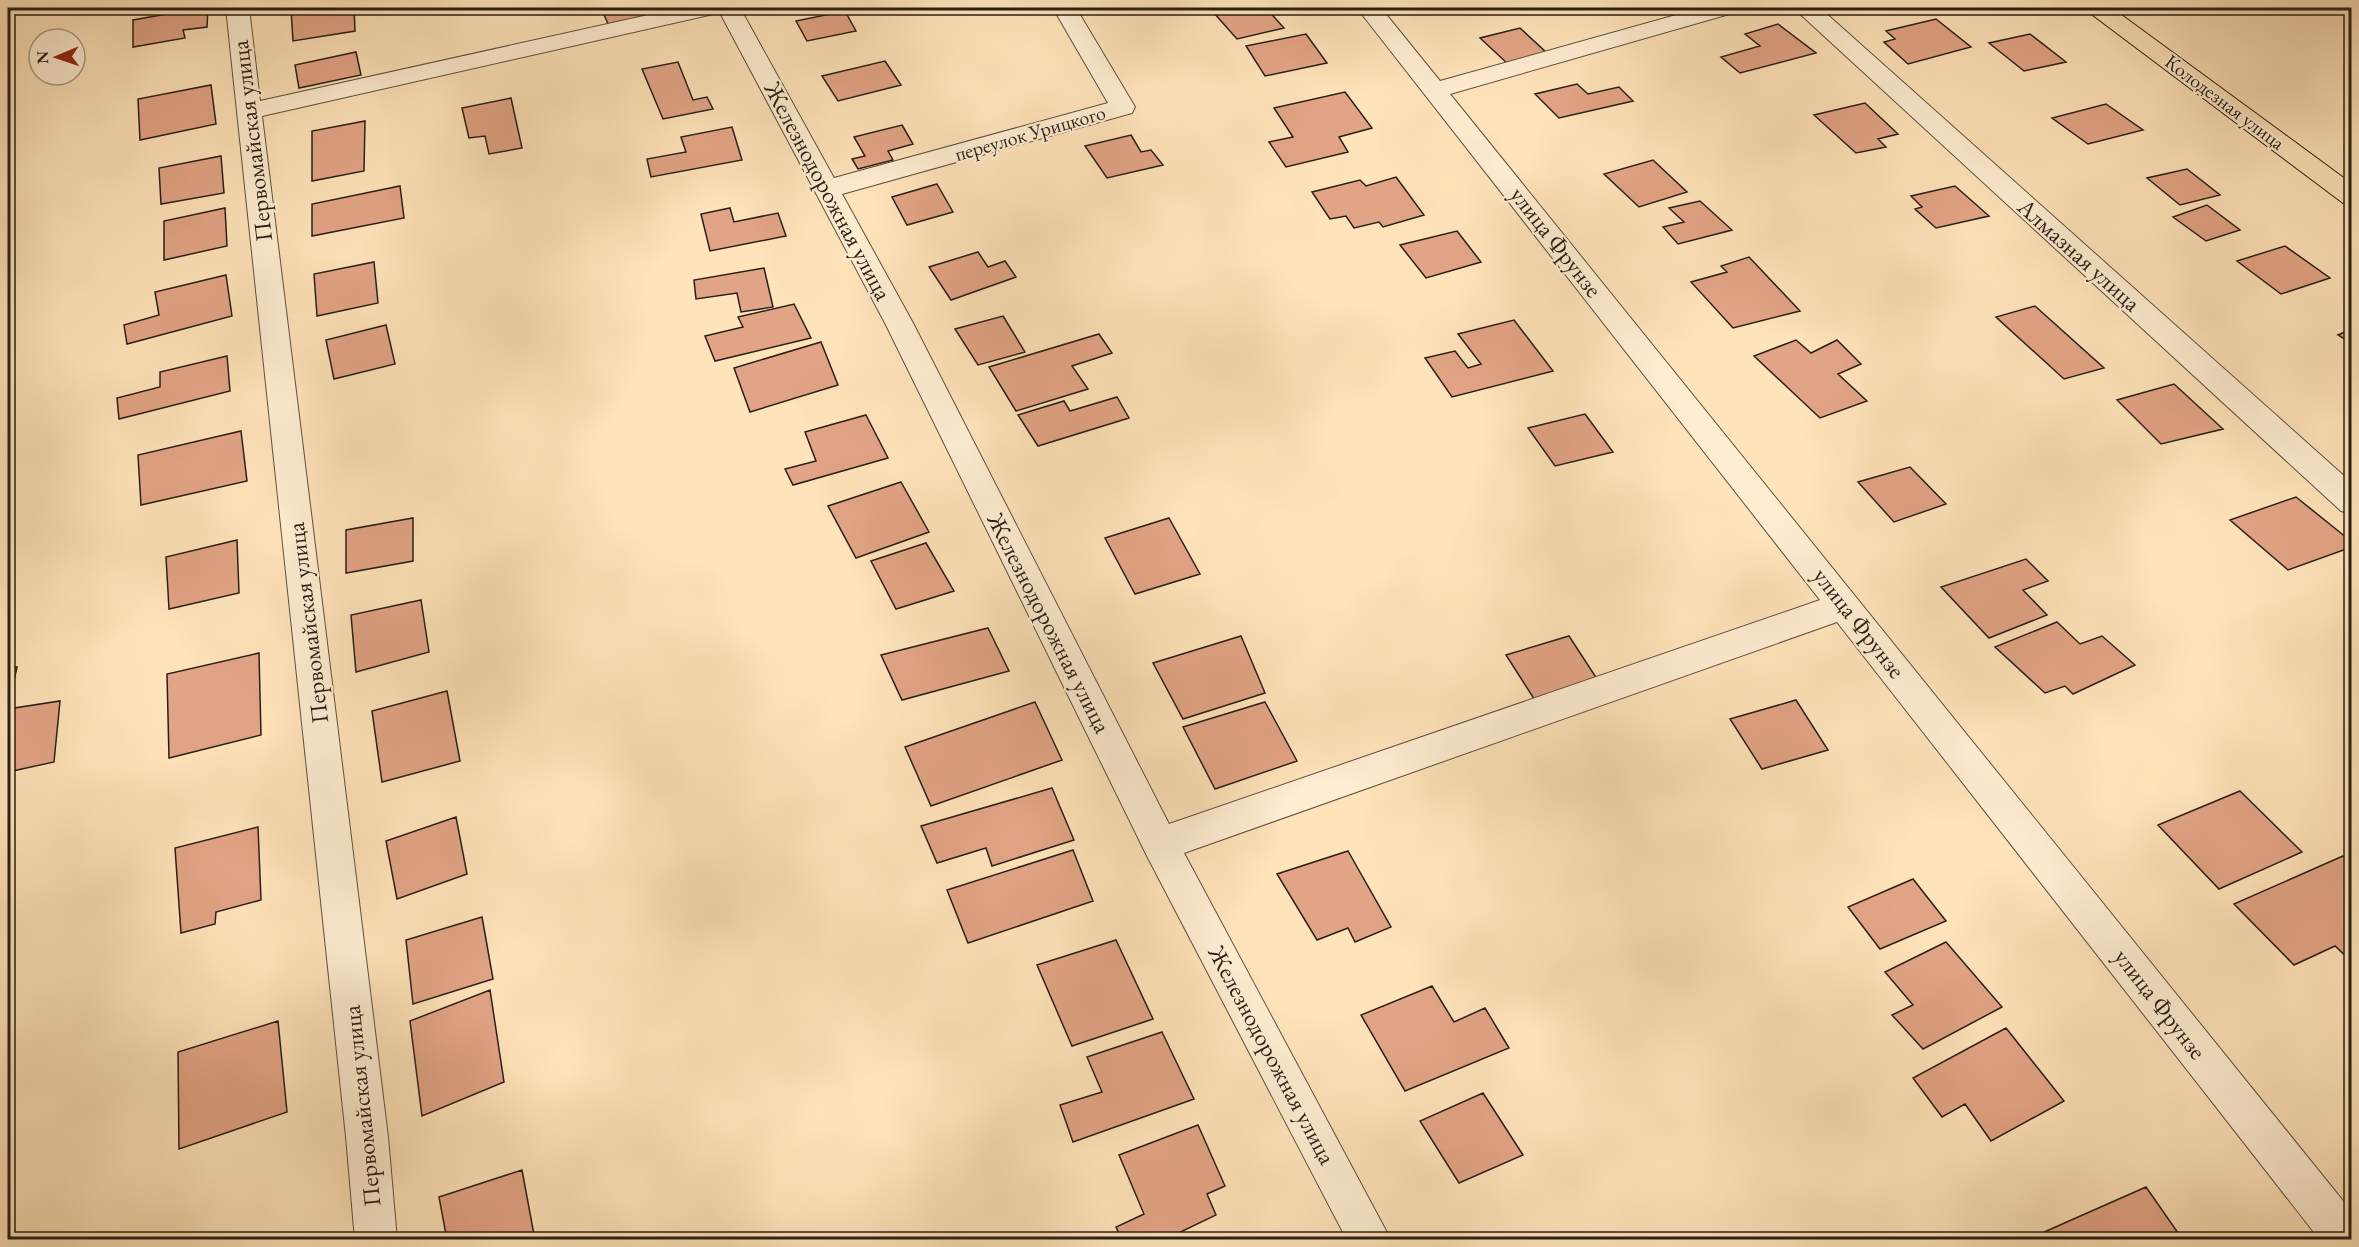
<svg xmlns="http://www.w3.org/2000/svg" width="2359" height="1247" font-family="'EB Garamond',serif">
	<style>
		.building { fill: #e2a486; stroke: #291f15; stroke-width: 1.5 }
		.lines { fill: none; stroke-linecap: round; stroke-linejoin: round }
		.minor-casing { stroke: #5e503e; stroke-width: 2 }
		.major-casing { stroke: #291f15; stroke-width: 2 }
		.minor { fill: #ffedd2; fill-rule: evenodd }
		.major { fill: #ffe3ba; fill-rule: evenodd }
		.labels { text-anchor: middle; stroke-width: 4.5; stroke-linejoin: round; paint-order: stroke }
		.far-street-label { font-size: 20px; fill: #291f15; stroke: #ffedd2 }
		.street-label { font-size: 24px; fill: #291f15; stroke: #ffedd2 }
	</style>
	<rect width="100%" height="100%" fill="#ffe3ba"/>
	<filter id="stains"><feTurbulence type="fractalNoise" baseFrequency=".00333" numOctaves="4"/><feColorMatrix values="0 0 0 0 .2 0 0 0 0 .09 0 0 0 0 .02 0 0 0 .5 -.17"/></filter>
	<radialGradient id="worn" r=".72"><stop offset=".6" stop-color="#630" stop-opacity="0"/><stop offset="1" stop-color="#630" stop-opacity=".3"/></radialGradient>
	<path class="building" d="M201 8H208L207 27 183 30 185 38 133 47V20Z
		M301 8H354L355 31 293 41 291 9Z
		M601 8H670L672 13 609 26Z
		M1233 8H1266L1284 28 1237 39 1213 12Z
		M845 11 856 31 807 41 796 21Z
		M1936 19 1971 47 1908 64 1884 42 1895 39 1886 31Z
		M1778 24 1816 53 1740 73 1721 57 1760 46 1745 34Z
		M1520 28 1548 54 1509 65 1480 38Z
		M1306 34 1327 63 1265 76 1246 46Z
		M2030 34 2066 62 2024 71 1989 43Z
		M356 52 361 75 299 88 295 65Z
		M885 61 901 85 838 101 822 76Z
		M678 62 693 100 707 97 713 109 663 119 642 69Z
		M1577 84 1588 94 1619 87 1633 101 1559 118 1535 94Z
		M211 85 216 124 140 140 138 99Z
		M1345 92 1372 128 1339 137 1348 152 1286 167 1269 142 1293 137 1274 108Z
		M511 98 522 148 489 154 485 136 469 138 462 108Z
		M1865 103 1898 134 1878 139 1886 147 1856 153 1814 115Z
		M2106 104 2143 130 2088 144 2052 118Z
		M365 121 364 171 312 181V131Z
		M902 125 913 144 888 151 893 160 858 169 852 159 865 156 854 137Z
		M732 127 742 160 651 177 647 159 686 152 681 137Z
		M1131 135 1141 152 1151 150 1163 165 1107 178 1085 146Z
		M221 156 224 193 161 204 159 168Z
		M1653 160 1687 192 1639 207 1604 174Z
		M2187 169 2220 195 2180 205 2147 178Z
		M1396 177 1424 215 1383 227 1379 222 1354 228 1346 216 1330 219 1312 192 1360 180 1366 186Z
		M937 184 953 212 907 225 892 197Z
		M400 186 404 218 312 236V204Z
		M1955 186 1989 216 1936 228 1915 209 1922 207 1911 196Z
		M1700 201 1732 230 1678 244 1663 227 1684 222 1669 208Z
		M2207 205 2240 230 2206 241 2173 217Z
		M225 208 227 246 164 260V221Z
		M730 208 734 222 778 213 786 236 710 251 701 214Z
		M1457 231 1481 262 1426 278 1400 245Z
		M2285 246 2330 278 2281 294 2237 261Z
		M978 252 988 267 1005 261 1016 277 951 300 929 267Z
		M1749 257 1800 311 1733 328 1691 282 1727 272 1721 266Z
		M374 262 378 303 317 316 314 274Z
		M764 268 773 307 741 312 737 293 696 299 694 280Z
		M226 275 232 316 127 344 124 325 159 315 155 292Z
		M794 304 811 338 715 361 705 336 743 327 738 317Z
		M2035 306 2104 368 2064 379 1996 317Z
		M1003 316 1025 352 978 365 955 329Z
		M1514 320 1553 371 1452 397 1425 358 1455 351 1468 368 1481 364 1458 334Z
		M386 325 395 364 334 379 326 340Z
		M2352 329V344L2338 335Z
		M1099 334 1112 353 1072 366 1088 389 1016 411 989 367Z
		M1796 340 1811 353 1837 340 1861 364 1838 374 1867 401 1820 418 1754 356Z
		M821 342 838 385 750 412 734 368Z
		M227 356 230 391 119 419 117 398 160 387V372Z
		M2174 384 2223 429 2161 444 2117 400Z
		M1117 397 1129 418 1038 446 1018 415 1064 401 1070 411Z
		M1585 414 1613 452 1555 466 1528 428Z
		M866 415 888 458 793 485 785 469 816 461 805 432Z
		M241 431 247 481 141 505 138 455Z
		M1910 467 1946 504 1894 522 1858 482Z
		M901 482 929 532 856 558 828 506Z
		M2296 497 2352 542V547L2288 570 2230 520Z
		M413 518V561L346 573V530Z
		M1169 518 1200 574 1135 594 1105 538Z
		M237 540 239 593 169 609 166 557Z
		M926 543 954 591 896 609 871 561Z
		M2026 559 2048 581 2023 590 2047 615 1989 638 1941 587Z
		M421 600 429 652 356 672 351 615Z
		M2057 622 2080 644 2102 636 2135 665 2073 694 2065 686 2045 693 1995 647Z
		M988 628 1009 671 902 700 881 655Z
		M1241 636 1265 693 1183 719 1153 663Z
		M1569 636 1601 685 1538 705 1506 655Z
		M259 653 261 735 169 758 167 674Z
		M17 667 8 708V669Z
		M447 691 460 761 382 782 372 711Z
		M1796 700 1828 750 1762 769 1730 719Z
		M60 701 54 762 8 772V709Z
		M1035 702 1062 760 931 806 905 747Z
		M1265 702 1297 761 1215 789 1183 727Z
		M1052 788 1074 840 992 866 986 848 937 863 921 826Z
		M2240 791 2302 852 2219 889 2158 825Z
		M456 817 467 874 397 899 386 841Z
		M258 827 261 900 216 912 215 924 181 933 175 848Z
		M1073 850 1093 901 968 943 947 890Z
		M1348 851 1391 927 1355 942 1348 928 1317 940 1277 874Z
		M2343 856 2352 864V962L2335 946 2294 965 2234 904Z
		M1913 879 1946 921 1880 949 1848 907Z
		M482 917 493 979 413 1004 406 940Z
		M1116 940 1153 1019 1072 1046 1037 965Z
		M1946 942 2002 1007 1923 1049 1892 1015 1913 1005 1885 972Z
		M1432 986 1454 1022 1485 1008 1509 1048 1405 1091 1361 1015Z
		M490 990 504 1082 422 1116 410 1021Z
		M278 1021 287 1112 179 1149 178 1052Z
		M2006 1028 2064 1101 1991 1141 1965 1104 1942 1117 1913 1078Z
		M1162 1032 1194 1099 1073 1142 1060 1105 1102 1092 1087 1057Z
		M1483 1093 1523 1155 1459 1183 1420 1121Z
		M1198 1125 1225 1186 1207 1194 1216 1215 1164 1240H1122L1116 1227 1144 1214 1119 1155Z
		M522 1170 535 1240H447L439 1197Z
		M2146 1187 2183 1240H2045L2042 1233Z"/>
	<g class="lines">
		<g class="minor-casing">
			<path id="minor" d="M226 8H249L260 101 680 8H740L834 178 1108 103 1053 8H1076L1135 107 1132 113 842 194 913 323 1169 824 1820 600 1357 8H1381L1440 81 1701 8H1736L1733 13 1450 94 2352 1212V1240H2320L1837 622 1184 853 1391 1240H1347L1147 856 885 323 719 11 709 15 262 116 388 1137 397 1240H355L346 1137Z
				M1796 8H1820L2352 483V514L2341 511 1799 13Z"/>
		</g>
		<g class="major-casing">
			<path id="major" d="M2086 8H2112L2352 184V206L2343 203 2090 13Z"/>
		</g>
		<use href="#minor" class="minor"/>
		<use href="#major" class="major"/>
	</g>
	<g class="labels">
		<g class="far-street-label">
			<text transform="translate(2225 102) rotate(37)" y="7">Колодезная улица</text>
			<text transform="translate(1030 133) rotate(-16)" y="7">переулок Урицкого</text>
		</g>
		<g class="street-label">
			<text transform="translate(252 141) rotate(-97)" y="8">Первомайская улица</text>
			<text transform="translate(828 191) rotate(62)" y="8">Железнодорожная улица</text>
			<text transform="translate(1556 242) rotate(52)" y="8">улица Фрунзе</text>
			<text transform="translate(2079 255) rotate(42)" y="8">Алмазная улица</text>
			<text transform="translate(308 623) rotate(-97)" y="8">Первомайская улица</text>
			<text transform="translate(1049 623) rotate(63)" y="8">Железнодорожная улица</text>
			<text transform="translate(1859 623) rotate(52)" y="8">улица Фрунзе</text>
			<text transform="translate(2160 1004) rotate(52)" y="8">улица Фрунзе</text>
			<text transform="translate(1272 1055) rotate(62)" y="8">Железнодорожная улица</text>
			<text transform="translate(362 1106) rotate(-96)" y="8">Первомайская улица</text>
		</g>
	</g>
	<rect width="2359" height="1247" fill="none" stroke="#ffe3ba" stroke-width="30"/>
	<rect x="9" y="9" width="2341" height="1229" fill="none" stroke="#291f15" stroke-width="3"/>
	<rect x="15" y="15" width="2329" height="1217" fill="none" stroke="#291f15" stroke-width="1.5"/>
	<g transform="translate(57 57) rotate(268)"><circle r="28" fill="#ffedd2" stroke="#a99b86" stroke-width="1.5"/>
	<path d="M0-4.5L10 22L0 15L-10 22Z" fill="#8f2418"/>
	<text y="-9" font-size="16" font-weight="bold" text-anchor="middle" fill="#291f15">N</text>
	</g>
	<rect width="100%" height="100%" filter="url(#stains)"/>
	<rect width="100%" height="100%" fill="url(#worn)"/>
</svg>
